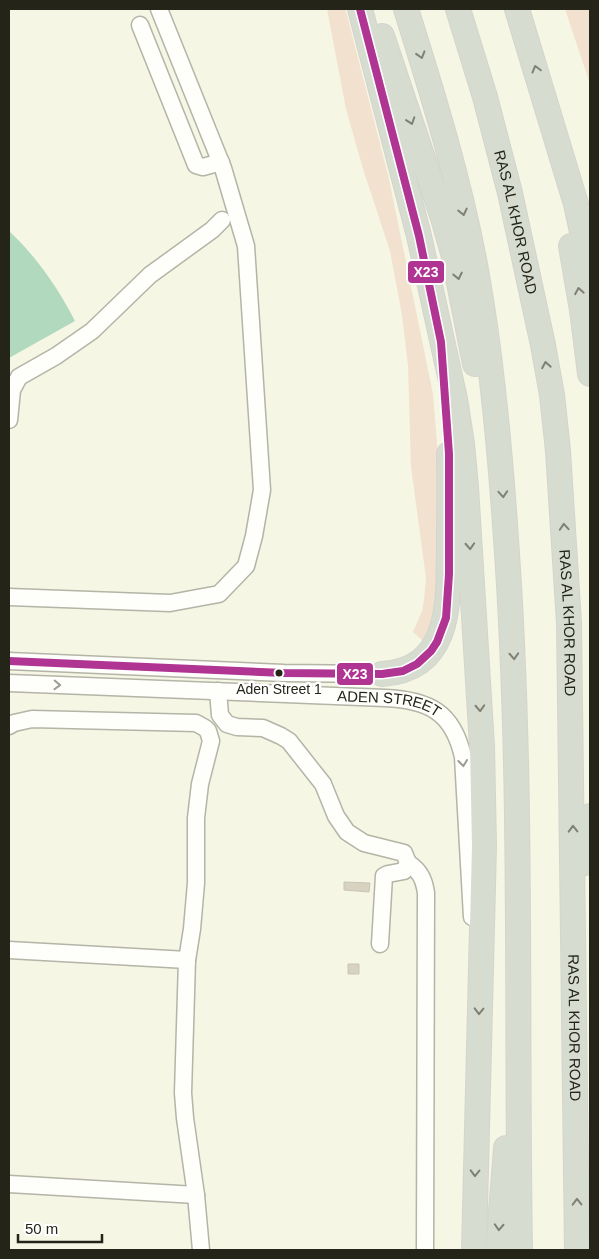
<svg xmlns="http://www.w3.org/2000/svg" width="599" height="1259" font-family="Arial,sans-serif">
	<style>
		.green { fill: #f2e1ce }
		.water { fill: #b1d9bd }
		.building { fill: #d8d2c1; stroke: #c8c5b8 }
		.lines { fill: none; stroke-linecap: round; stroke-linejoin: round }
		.minor-casing { stroke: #b4b4a7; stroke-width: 19 }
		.highway-casing { stroke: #d4d4cc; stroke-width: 26 }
		.minor { stroke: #fefefb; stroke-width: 16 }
		.highway { stroke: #d7dcd1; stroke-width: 24 }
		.bus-1-casing { stroke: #fff; stroke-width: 11 }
		.bus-1 { stroke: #b03593; stroke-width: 8 }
		.oneway { stroke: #7e8075 }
		.oneway2 { stroke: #9c9c95 }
		.bus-dot { fill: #242419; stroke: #fff; stroke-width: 2 }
		.labels { text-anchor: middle; stroke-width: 5; stroke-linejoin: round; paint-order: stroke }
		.bus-label { font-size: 14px; fill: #242419; stroke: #fff }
		.street-label { font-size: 15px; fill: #242419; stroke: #fff }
		.line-badge { stroke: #fff; stroke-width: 2 }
		.badge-label { font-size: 14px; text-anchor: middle; font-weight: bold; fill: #fff }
	</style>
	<rect width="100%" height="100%" fill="#f6f6e5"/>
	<path class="green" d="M327 9H345L348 19 389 179 433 394 439 468 437 606 435 615 423 641 413 632 422 611 424 600 426 578 411 467 408 366 402 315 390 251 363 169 346 109Z
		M565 9H590V84Z"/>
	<path class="water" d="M9 231C36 256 58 288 75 321L9 358Z"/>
	<path class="building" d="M344 882 370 883 369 892 344 890Z
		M348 964H359V974H348Z"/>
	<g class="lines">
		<g class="minor-casing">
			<g id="minor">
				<path d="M140 25 196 165 203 167 221 162"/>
				<path d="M9 420 12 390 19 377 56 356 92 331 150 275 212 230 222 220"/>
				<path d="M9 597 170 603 219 594 246 566 254 536 262 490 246 246 223 168 159 9"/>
				<path d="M9 661 284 673 382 674"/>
				<path id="s1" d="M9 683 385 698C429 700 453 712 463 757L472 917"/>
				<path d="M218 691 220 715 227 724 237 727 263 728 281 736 289 741 323 784 336 816 347 832 364 843 404 853 408 863 404 871 388 874 384 876 380 944"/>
				<path d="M9 726 14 723 32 719 196 723 205 728 208 731 211 741 200 784 196 818V883L192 929 187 960 183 1093 185 1118 196 1195 201 1250"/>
				<path d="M408 863C420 871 424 879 426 893L425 1250"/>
				<path d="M9 950 187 960"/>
				<path d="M9 1184 196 1195"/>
			</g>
		</g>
		<g class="highway-casing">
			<g id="highway">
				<path d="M360 9 419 236 455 399 462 444 466 487 482 746 484 846 474 1250"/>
				<path d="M406 9C433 95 460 182 476 270 492 359 500 449 506 539 523 776 516 1013 520 1250"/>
				<path id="s2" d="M458 9 485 97 510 193 543 345 552 395 558 451 569 623 577 1250"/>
				<path d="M517 9 576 204 590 269"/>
				<path d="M382 36 443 218 453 253 475 364"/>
				<path d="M571 246 582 310 590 374"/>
				<path d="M382 674C454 669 448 599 449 546 449 515 450 485 449 454"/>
				<path d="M586 863 590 816"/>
				<path d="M498 1250 506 1148"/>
			</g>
		</g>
		<use href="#minor" class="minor"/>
		<use href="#highway" class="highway"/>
		<g class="bus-1-casing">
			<path id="bus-1" d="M9 661 284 673 382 674 403 671 417 664 431 651 437 642 446 618 449 574V454L441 342 419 236 360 9"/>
		</g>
		<use href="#bus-1" class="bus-1"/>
	</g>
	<defs><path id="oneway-chevron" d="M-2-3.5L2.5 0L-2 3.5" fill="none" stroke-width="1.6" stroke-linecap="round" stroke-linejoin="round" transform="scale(1.25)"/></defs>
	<g class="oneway">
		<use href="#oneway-chevron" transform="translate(421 55) rotate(73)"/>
		<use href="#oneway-chevron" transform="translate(536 69) rotate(-105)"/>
		<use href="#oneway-chevron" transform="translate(411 121) rotate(71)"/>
		<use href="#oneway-chevron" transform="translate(463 212) rotate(77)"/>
		<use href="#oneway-chevron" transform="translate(458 276) rotate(78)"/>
		<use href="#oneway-chevron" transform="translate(579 291) rotate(-100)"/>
		<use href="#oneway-chevron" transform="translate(546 365) rotate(-100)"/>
		<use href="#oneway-chevron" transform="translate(503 494) rotate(86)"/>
		<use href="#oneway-chevron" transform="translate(564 527) rotate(-94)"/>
		<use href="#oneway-chevron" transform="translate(470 546) rotate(87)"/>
		<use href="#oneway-chevron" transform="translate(514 656) rotate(87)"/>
		<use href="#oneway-chevron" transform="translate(480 708) rotate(87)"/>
		<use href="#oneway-chevron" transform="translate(573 829) rotate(-91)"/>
		<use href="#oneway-chevron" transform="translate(479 1011) rotate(91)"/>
		<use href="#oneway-chevron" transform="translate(475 1173) rotate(91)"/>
		<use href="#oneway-chevron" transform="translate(577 1202) rotate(-91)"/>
		<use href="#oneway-chevron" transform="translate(499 1227) rotate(93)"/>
	</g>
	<g class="oneway2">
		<use href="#oneway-chevron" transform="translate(57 685) rotate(2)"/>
		<use href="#oneway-chevron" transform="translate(463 763) rotate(83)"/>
	</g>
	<circle class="bus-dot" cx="279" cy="673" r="4.5"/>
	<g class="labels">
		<g class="bus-label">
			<text x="279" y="694">Aden Street 1</text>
		</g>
		<g class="street-label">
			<text dy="5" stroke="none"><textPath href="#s2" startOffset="221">RAS AL KHOR ROAD</textPath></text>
			<text dy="5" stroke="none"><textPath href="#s2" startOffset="626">RAS AL KHOR ROAD</textPath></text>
			<text dy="5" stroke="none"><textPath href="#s1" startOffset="381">ADEN STREET</textPath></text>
			<text dy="5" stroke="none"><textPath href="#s2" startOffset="1031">RAS AL KHOR ROAD</textPath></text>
		</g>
	</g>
	<g class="line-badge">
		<rect x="407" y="260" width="38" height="24" rx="5" fill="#b03593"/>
		<rect x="336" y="662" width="38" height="24" rx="5" fill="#b03593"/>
	</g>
	<g class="badge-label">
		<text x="426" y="277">X23</text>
		<text x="355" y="679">X23</text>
	</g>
	<rect width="599" height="1259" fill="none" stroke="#242419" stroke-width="20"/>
	<path d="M18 1234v8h84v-8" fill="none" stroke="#242419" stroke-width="2.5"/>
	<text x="25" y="1234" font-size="15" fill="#242419" stroke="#ffffff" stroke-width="4" paint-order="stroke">50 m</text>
</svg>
